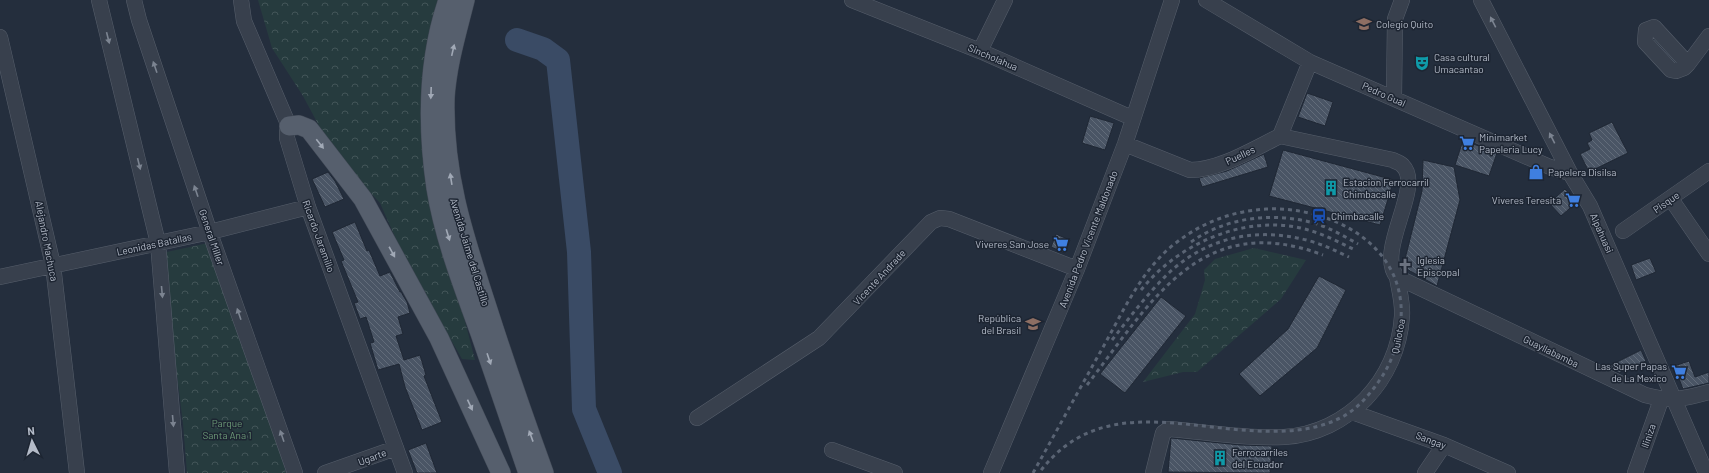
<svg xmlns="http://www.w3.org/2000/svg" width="1709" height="473" font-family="Barlow,sans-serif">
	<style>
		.forest { fill: url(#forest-crowns) }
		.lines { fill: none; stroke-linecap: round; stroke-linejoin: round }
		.river { stroke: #3a4b65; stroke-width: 24 }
		.building { fill: url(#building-back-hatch); stroke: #1f2734 }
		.minor-casing { stroke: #565e6b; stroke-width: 16 }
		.major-casing { stroke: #414956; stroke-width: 20 }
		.minor { stroke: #38404d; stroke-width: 15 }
		.major { stroke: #565f6d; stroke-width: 19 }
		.rail { stroke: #5a6474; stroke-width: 3; stroke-dasharray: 4 4; stroke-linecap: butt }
		.oneway { fill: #7c8491 }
		.oneway2 { fill: #a1a9b6 }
		.labels { text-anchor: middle; stroke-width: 3; stroke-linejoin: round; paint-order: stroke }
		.poi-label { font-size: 10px; fill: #b4bbc8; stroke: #1d2532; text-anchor: start }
		.street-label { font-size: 10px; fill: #b4bbc8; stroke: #1d2532 }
		.park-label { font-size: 10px; fill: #6b9876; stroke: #1d2532 }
	</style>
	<defs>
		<pattern id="forest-crowns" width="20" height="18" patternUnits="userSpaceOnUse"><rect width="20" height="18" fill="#263b3e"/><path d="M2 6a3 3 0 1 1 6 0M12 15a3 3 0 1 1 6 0" fill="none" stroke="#435558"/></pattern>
		<pattern id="building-back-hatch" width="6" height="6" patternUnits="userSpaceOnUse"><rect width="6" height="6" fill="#4a5565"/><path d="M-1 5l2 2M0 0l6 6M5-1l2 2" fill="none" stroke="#626c7a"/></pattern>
	</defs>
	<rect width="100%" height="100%" fill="#242e3d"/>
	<path class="forest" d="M258 0H443L430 186 475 360 462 359 406 262 380 203 364 186 324 135 303 96 272 48Z
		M208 243 280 452 286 473H187L183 424 162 253Z
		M1254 248 1306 260 1281 299 1197 372H1183L1143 382 1195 314 1205 280 1204 270 1215 259Z"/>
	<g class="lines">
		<path class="river" d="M517 40 543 49 558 60 579 252 584 409 610 473"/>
	</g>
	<path class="building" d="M1307 93 1333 102 1325 126 1298 117Z
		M1090 116 1114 123 1105 150 1082 143Z
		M1612 122 1628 153 1589 172 1580 154 1590 149 1587 143 1592 140 1589 133Z
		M1463 140 1497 153 1489 176 1455 165Z
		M1283 150 1394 180 1380 225 1269 196Z
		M1264 154 1268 167 1202 187 1199 178 1227 171Z
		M1423 160 1454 167 1460 200 1437 286 1403 267 1422 191Z
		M328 172 335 181 344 199 325 207 312 179Z
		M1565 189 1577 202 1561 216 1549 203Z
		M355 222 367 251 369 250 380 276 390 272 400 292H401L407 302 410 313 398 317 403 334 396 336 404 360 420 355 426 375 424 376 442 422 422 430 405 387 399 364 378 370 370 343 374 342 366 317 360 319 354 303 358 302 341 261 344 260 332 232Z
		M1056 234 1070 240 1065 253 1051 247Z
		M1650 258 1656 272 1636 280 1631 265Z
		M1319 276 1346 290 1317 348 1260 396 1239 374 1288 329Z
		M1161 297 1186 316 1125 393 1100 374Z
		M1641 350 1646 361 1631 369 1627 367 1620 373 1607 367Z
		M1689 361 1695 377 1709 372V383L1683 389 1674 366Z
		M1171 438 1240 445 1272 446 1270 473 1168 472Z
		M426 443 437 473H417L408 450Z"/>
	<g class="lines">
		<g class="minor-casing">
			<path id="minor" d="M99 0 158 243 177 473
				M134 0 139 20 211 236 295 473
				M241 0 244 21 289 126 287 131V138L308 207 405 473
				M852 0 980 51 1132 118
				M1206 0 1310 62 1550 167 1570 173
				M1481 0 1570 173 1590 206 1706 473
				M0 37 53 265 77 473
				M980 51 1005 0
				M1688 64 1654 27 1646 30 1645 42 1671 70 1676 71 1684 68 1688 64 1709 36
				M1394 98 1395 19 1402 0
				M1125 144 1190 170C1220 170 1253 149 1280 136L1310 62
				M1671 199 1709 254
				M1623 231 1709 171
				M0 277 210 232 308 207
				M1397 277 1645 395C1670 402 1684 399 1709 392
				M1352 412 1444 445 1508 473
				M697 418 819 338 931 222 940 218 949 219 1077 269
				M832 450 895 473
				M325 473 396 448
				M991 473 1077 269 1125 144 1172 0
				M1153 473 1163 433 1169 429C1206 432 1247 439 1284 437 1348 433 1398 380 1402 316 1403 303 1399 290 1397 277 1375 251 1424 187 1403 166 1401 163 1396 162 1393 160L1280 136
				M1425 473 1444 445
				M1635 473 1661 400"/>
		</g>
		<g class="major-casing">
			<path id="major" d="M448 0C427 61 427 126 436 188 444 238 463 286 480 333 496 380 512 426 528 473
				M465 0C457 32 447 65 445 98 443 175 464 236 487 307 505 363 524 418 544 473
				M289 126 299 125 309 129 363 199 439 338 501 473"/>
		</g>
		<use href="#minor" class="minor"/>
		<use href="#major" class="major"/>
		<path class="rail" d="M1191 242C1226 217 1273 212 1314 223 1330 228 1344 236 1358 244
			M1141 290C1177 245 1239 217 1296 227 1317 231 1335 240 1353 249
			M1112 340C1127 321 1141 302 1158 284 1198 239 1253 225 1310 241 1324 245 1336 251 1349 257
			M1087 385C1151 302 1201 209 1323 255
			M1033 473C1056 432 1079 390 1102 349 1123 312 1142 268 1177 242 1203 222 1233 211 1266 209 1331 206 1406 245 1401 319 1399 341 1392 363 1379 381 1370 394 1358 408 1344 416 1326 426 1306 430 1285 431 1198 436 1102 388 1039 473"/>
	</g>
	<defs><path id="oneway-solid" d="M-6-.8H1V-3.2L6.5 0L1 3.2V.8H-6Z"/></defs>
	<g class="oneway">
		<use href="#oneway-solid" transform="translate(1493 22) rotate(-117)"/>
		<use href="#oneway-solid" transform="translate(108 38) rotate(76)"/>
		<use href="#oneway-solid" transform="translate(155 67) rotate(-109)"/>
		<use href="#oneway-solid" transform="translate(1552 138) rotate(-117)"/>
		<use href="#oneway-solid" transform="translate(139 164) rotate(76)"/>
		<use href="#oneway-solid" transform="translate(196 191) rotate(-109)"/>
		<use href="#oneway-solid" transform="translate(162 292) rotate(85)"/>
		<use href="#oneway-solid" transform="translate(239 314) rotate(-109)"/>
		<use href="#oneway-solid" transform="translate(173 421) rotate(85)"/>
		<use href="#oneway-solid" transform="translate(282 436) rotate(-109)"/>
	</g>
	<g class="oneway2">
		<use href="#oneway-solid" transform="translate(453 50) rotate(-77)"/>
		<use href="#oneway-solid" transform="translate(431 93) rotate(92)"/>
		<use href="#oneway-solid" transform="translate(320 144) rotate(52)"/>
		<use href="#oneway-solid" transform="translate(451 179) rotate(-99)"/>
		<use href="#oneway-solid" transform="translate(448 235) rotate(73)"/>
		<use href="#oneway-solid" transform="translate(392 252) rotate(61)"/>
		<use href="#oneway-solid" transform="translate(489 359) rotate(71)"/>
		<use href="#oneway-solid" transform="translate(470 405) rotate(65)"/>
		<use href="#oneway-solid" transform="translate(531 436) rotate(-110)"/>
	</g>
	<defs>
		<g id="school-bare" transform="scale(1.2)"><path d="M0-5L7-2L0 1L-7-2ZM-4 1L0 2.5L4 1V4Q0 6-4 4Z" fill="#8d6e63" stroke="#1d2532" stroke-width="2.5" paint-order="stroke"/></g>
		<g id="theatre-bare" transform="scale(1.2)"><path d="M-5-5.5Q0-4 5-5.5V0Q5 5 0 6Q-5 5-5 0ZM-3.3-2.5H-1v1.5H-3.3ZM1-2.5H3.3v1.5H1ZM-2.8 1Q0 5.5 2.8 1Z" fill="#0f9aa8" stroke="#1d2532" stroke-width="2.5" paint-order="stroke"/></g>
		<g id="supermarket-bare" transform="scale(1.2)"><path d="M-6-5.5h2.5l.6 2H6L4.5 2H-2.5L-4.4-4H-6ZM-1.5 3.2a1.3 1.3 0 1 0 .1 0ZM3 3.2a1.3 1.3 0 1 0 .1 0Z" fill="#3f7fe0" stroke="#1d2532" stroke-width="2.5" paint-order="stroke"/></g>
		<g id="shop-bare" transform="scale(1.2)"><path d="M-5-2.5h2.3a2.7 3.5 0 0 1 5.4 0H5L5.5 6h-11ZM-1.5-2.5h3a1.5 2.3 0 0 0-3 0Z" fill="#3f7fe0" stroke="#1d2532" stroke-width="2.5" paint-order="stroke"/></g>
		<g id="building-bare" transform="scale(1.2)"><path d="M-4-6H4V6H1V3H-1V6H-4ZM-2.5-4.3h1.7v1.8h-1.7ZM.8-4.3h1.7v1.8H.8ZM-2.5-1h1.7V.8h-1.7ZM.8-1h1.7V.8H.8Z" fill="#0f9aa8" stroke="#1d2532" stroke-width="2.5" paint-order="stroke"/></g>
		<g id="station-bare" transform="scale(1.2)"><path d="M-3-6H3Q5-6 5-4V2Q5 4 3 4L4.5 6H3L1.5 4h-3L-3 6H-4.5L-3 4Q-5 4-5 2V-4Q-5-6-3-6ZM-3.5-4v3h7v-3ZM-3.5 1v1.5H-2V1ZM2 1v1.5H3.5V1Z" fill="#1a4fb4" stroke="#1d2532" stroke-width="2.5" paint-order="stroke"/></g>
		<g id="church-bare" transform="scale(1.2)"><path d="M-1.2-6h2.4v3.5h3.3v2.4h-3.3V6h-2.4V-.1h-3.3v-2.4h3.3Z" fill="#6b7280" stroke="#1d2532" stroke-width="2.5" paint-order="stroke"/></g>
	</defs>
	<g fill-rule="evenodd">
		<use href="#school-bare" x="1364" y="24"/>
		<use href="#theatre-bare" x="1422" y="63"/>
		<use href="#supermarket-bare" x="1467" y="143"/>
		<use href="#shop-bare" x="1536" y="172"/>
		<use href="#building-bare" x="1331" y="188"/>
		<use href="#supermarket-bare" x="1573" y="200"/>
		<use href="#station-bare" x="1319" y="216"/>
		<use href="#supermarket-bare" x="1061" y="244"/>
		<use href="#church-bare" x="1405" y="266"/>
		<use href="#school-bare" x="1033" y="324"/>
		<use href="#supermarket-bare" x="1679" y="372"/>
		<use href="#building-bare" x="1220" y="458"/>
	</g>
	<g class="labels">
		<g class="poi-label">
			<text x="1376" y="28">Colegio Quito</text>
			<text x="1434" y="61">Casa cultural<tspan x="1434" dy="12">Umacantao</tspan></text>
			<text x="1479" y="141">Minimarket<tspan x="1479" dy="12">Papeleria Lucy</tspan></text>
			<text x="1548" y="176">Papelera Disilsa</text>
			<text x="1343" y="186">Estacion Ferrocarril<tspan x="1343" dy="12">Chimbacalle</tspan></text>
			<text x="1561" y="204" text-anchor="end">Viveres Teresita</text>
			<text x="1331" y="220">Chimbacalle</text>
			<text x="1049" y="248" text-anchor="end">Viveres San Jose</text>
			<text x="1417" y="264">Iglesia<tspan x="1417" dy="12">Episcopal</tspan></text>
			<text x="1021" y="322" text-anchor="end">República<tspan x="1021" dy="12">del Brasil</tspan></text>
			<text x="1667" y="370" text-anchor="end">Las Super Papas<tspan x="1667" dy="12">de La Mexico</tspan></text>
			<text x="1232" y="456">Ferrocarriles<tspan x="1232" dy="12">del Ecuador</tspan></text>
		</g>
		<g class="street-label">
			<text transform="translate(993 57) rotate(23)" y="4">Sincholahua</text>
			<text transform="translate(1384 94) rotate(24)" y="4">Pedro Gual</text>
			<text transform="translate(1240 155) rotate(-25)" y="4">Puelles</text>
			<text transform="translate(1666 202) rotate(-35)" y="4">Pisque</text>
			<text transform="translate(1602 233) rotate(66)" y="4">Alpahuasi</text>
			<text transform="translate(319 236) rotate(70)" y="4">Ricardo Jaramillo</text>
			<text transform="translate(212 237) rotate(71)" y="4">General Miller</text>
			<text transform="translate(1088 239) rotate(-69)" y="4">Avenida Pedro Vicente Maldonado</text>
			<text transform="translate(47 241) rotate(79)" y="4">Alejandro Machuca</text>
			<text transform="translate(154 244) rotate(-12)" y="4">Leonidas Batallas</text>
			<text transform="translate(470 252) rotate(73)" y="4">Avenida Jaime del Castillo</text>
			<text transform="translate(879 277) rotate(-47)" y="4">Vicente Andrade</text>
			<text transform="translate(1398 336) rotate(-79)" y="4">Quilotoa</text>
			<text transform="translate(1551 351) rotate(26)" y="4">Guayllabamba</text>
			<text transform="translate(1648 436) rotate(-71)" y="4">Iliniza</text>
			<text transform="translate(1431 440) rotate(21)" y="4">Sangay</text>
			<text transform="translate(372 457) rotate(-21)" y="4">Ugarte</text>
		</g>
		<g class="park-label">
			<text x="227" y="427">Parque<tspan x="227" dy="12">Santa Ana 1</tspan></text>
		</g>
	</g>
	<g transform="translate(32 441) rotate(355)" stroke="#1d2532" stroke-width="3" paint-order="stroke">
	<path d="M0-3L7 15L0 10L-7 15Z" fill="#b4bbc8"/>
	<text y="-6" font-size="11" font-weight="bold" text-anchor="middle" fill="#b4bbc8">N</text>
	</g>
</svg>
